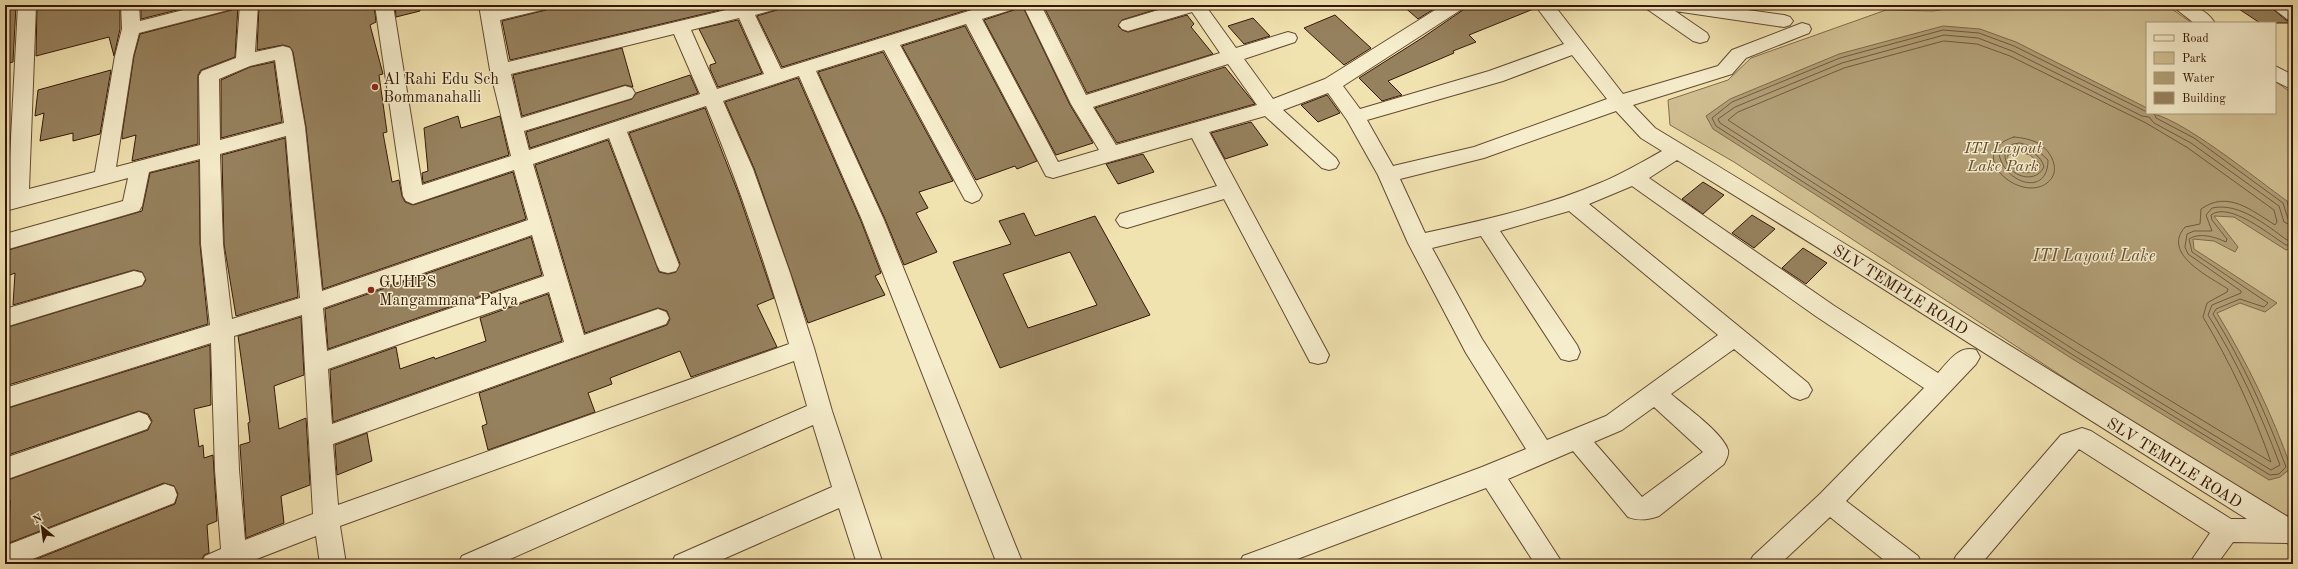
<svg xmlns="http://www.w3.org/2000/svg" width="2298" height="569" font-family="'Old Standard TT',serif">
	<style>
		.green { fill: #d1c093; stroke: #826c4c }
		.water { fill: #b19e76; stroke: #7f6849; fill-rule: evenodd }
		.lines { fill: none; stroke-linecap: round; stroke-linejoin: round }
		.shore { stroke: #725a3e; stroke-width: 1 }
		.building { fill: #96815e; stroke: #341706; fill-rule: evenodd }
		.street-casing { stroke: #634a30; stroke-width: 2 }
		.street { fill: #f6edcc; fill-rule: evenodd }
		.poi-dot { fill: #8f2418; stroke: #f6edcc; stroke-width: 1.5 }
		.labels { text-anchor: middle; stroke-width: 3; stroke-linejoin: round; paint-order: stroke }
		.poi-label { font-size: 16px; fill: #341706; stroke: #f6edcc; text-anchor: start }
		.park-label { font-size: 16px; font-style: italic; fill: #634a30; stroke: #f6edcc }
		.street-label { font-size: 16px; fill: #341706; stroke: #f6edcc }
		.water-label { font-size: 17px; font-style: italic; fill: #664d33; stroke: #f6edcc }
	</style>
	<rect width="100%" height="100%" fill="#f1e3b0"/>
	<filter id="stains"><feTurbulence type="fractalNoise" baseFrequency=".005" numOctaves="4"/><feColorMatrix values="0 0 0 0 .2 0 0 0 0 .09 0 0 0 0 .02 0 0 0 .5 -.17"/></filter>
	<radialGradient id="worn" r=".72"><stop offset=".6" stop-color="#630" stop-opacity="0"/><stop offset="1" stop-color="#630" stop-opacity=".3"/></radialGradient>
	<path class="green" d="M1972 5H2166L2192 23H2147V113H2275V81L2293 94V515L2276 516 1734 162 1670 125 1668 100 1728 80 1751 58 1886 10 1933 11Z"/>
	<path class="water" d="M1943 26 1980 29 2016 42 2147 108V113C2176 113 2260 182 2287 201L2293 225V248L2286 250 2234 217 2214 216 2238 247 2235 252 2214 241 2193 239 2194 249 2277 303 2265 312 2240 303 2217 313C2247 363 2272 413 2291 468L2280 477 2269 480 2071 358 1713 129 1706 116 1730 99 1839 54ZM2020 152 2030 155 2040 164 2039 170C2029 177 2005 170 2008 155Z"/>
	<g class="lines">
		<path class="shore" d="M1944 41 1977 44 2010 56 2146 123 2188 148 2274 210 2277 222 2275 225C2251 210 2228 190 2201 209L2200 224 2185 227C2161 254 2210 277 2228 289L2227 292 2207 303 2203 317C2231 364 2253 411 2271 462 2088 351 1907 238 1728 120L1738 112 1844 68Z
			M2147 112 2014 46 1979 33 1943 30 1840 58 1732 102 1712 118 1716 126 2073 355 2270 475 2279 474 2286 467C2266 413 2243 363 2213 314L2216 309 2240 299 2264 307 2268 303 2192 252 2189 239C2200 232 2215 237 2226 242L2227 239 2212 220 2211 215C2229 201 2270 235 2286 245H2293
			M2154 113 2156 118 2194 138 2283 203 2288 219 2293 221
			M2014 137C2023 138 2030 139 2038 143 2052 151 2062 172 2047 183 2019 204 1963 153 2014 137Z
			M2020 143 2034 147 2048 160C2048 198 2004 183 1999 154L2005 146Z
			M2020 148C2031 151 2041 155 2044 167 2034 187 2003 174 2005 153L2010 149Z
			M2293 226 2284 222 2279 206 2191 143 2154 123 2149 117 2142 116 2012 51 1978 38 1944 35 1842 63 1735 107 1718 119 1720 123 2076 351 2271 470 2280 465C2260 412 2238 363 2208 315L2212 305 2241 293V291L2188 254 2185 247 2187 234 2194 231H2212L2206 215 2212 208C2239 202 2266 225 2287 240H2293"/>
	</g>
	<path class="building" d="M5 5H16L13 62 5 64Z
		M37 5H120V29L114 56 109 37 36 56Z
		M141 5H197L141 19Z
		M236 5H238L235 57 201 70 198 75V144L132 161 136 135 122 139V135L134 56 140 34 232 10Z
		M259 5H374L376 22 370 25 383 74 379 75 387 132 383 133 392 182 399 180 402 196 405 202 413 205 513 172 526 219 323 289 306 127 293 52 290 47 283 45 257 50Z
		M395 5H419L420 11 396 17Z
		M550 5H741L510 60 502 21 546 10Z
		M781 5H983L782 67 757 16 777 10Z
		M1018 5H1022L1070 105 1093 143 1056 155 984 20 1014 10Z
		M1043 5H1170L1122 20 1118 26 1122 30 1128 32 1187 15 1194 24 1191 27 1213 54 1087 93Z
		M1402 5H1440L1418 19Z
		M1466 5H1534L1536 8 1469 35 1476 42 1453 51 1454 53 1440 59 1388 81 1402 95 1382 101 1359 78 1422 38 1463 10Z
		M2233 5H2268L2286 20 2293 23H2260Z
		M1335 15 1371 48 1344 65 1304 28Z
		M1253 18 1270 36 1244 44 1228 26Z
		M738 20 762 73 718 87 710 69V65L716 63 699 29Z
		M965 26 1037 161 1017 169 1015 166 976 180 902 46Z
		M622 48 633 87 625 85 522 116 513 75Z
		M883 52 953 181 919 192 928 208 916 213 937 252 904 265 885 219 818 72Z
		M274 62 282 122 221 138V80L250 67Z
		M1225 67 1255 104 1117 143 1095 108Z
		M111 70 100 134 73 141V133L40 141 44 113 35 116 38 90Z
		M690 75 698 93 530 148 526 132 632 99 636 93Z
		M798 78 861 221 881 273 875 276 885 295 808 323 754 168 725 102Z
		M1327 95 1340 113 1318 122 1301 105Z
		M705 108 739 195 774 298 757 305 777 347 691 377 680 351 610 378 612 384 588 393 595 412 488 450 482 426 487 424 479 393 667 325 670 319 667 311 658 308 585 333 535 165 608 140 659 272 668 274 676 272 680 264 629 133Z
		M458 116 461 128 500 116 509 155 423 183 422 173 428 171 424 128Z
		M1251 122 1268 145 1225 159 1211 133Z
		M285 138 298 297 236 316 224 244 222 155Z
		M1143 154 1154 172 1118 184 1106 164Z
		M199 161 200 244 208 324 5 386V328L142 286 146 280 142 272 134 270 13 305 15 273 5 277V251L139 212 142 211 150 173Z
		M1703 182 1724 195 1703 214 1682 199Z
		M1024 213 1035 236 1095 216 1150 315 1000 368 953 262 1011 244 999 221ZM1070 252 1097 305 1028 328 1003 274Z
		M1752 215 1775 229 1754 248 1732 233Z
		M531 237 542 275 328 349 325 309Z
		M1803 248 1827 263 1806 284 1782 268Z
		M548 294 562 341 333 422 330 370 396 347 400 369 434 357 435 359 486 341 480 318Z
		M301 317 304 375 274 386 279 429 306 418 310 485 281 496 284 523 246 538 240 445 250 442 248 423 250 422 238 336Z
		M210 345 211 405 194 409 199 447 203 445 204 458 213 455 217 521 207 525 209 553 204 555 200 564H24L175 504 178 494 174 486 164 483 9 543 10 500 5 502V481L148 430 152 421 148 414 139 411 5 456V409Z
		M367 433 372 461 337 475 335 445Z"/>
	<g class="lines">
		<g class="street-casing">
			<path id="street" d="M18 5H36L29 189 95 172 115 56 122 29 121 5H139L140 21 203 5H235L232 9 139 33 133 56 116 167 200 145 199 76 202 71 236 58 240 5H258L255 52 283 46 290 48 292 52 305 127 322 291 528 220 514 170 413 204 406 201 403 196 375 5H393L422 185 511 156 490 70 479 5H497L498 9 516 5H549L546 9 500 20 508 62 747 5H780L777 9 755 15 781 69 988 5H1017L1014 9 982 19 1058 162 1099 150 1071 104 1023 5H1041L1086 95 1220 53 1192 12 1128 31 1122 29 1119 25 1122 21 1175 5H1205L1236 48 1288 32 1295 34 1297 38 1295 42 1244 59 1273 99 1325 79 1443 5H1465L1462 9 1343 86 1360 109 1489 71 1564 44 1535 5H1554L1623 94 1718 66 1732 50 1802 23 1809 25 1811 29 1809 33 1746 58 1732 74 1633 105 1655 128C1869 257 2080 390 2293 520V546L2287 543 2233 542 2217 564H2189L2210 533 2079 449 1981 564H1952L1956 556 2061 435 2082 428 2091 431 2231 519H2247C2057 400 1869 278 1677 160L1649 178 1833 305 1938 373C1949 361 1959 345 1976 350L1980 357 1976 364 1846 501 1918 556 1922 564H1889L1830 517 1780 564H1749L1753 556 1820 494 1924 388 1817 317 1632 186 1589 204 1808 383 1812 390 1808 397 1800 400 1792 397 1734 349 1671 394C1686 407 1722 432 1728 450 1729 455 1726 460 1724 464L1659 516C1648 520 1639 521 1628 517L1573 451 1508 479 1563 564H1535L1486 488 1284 564H1239L1243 556 1482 467 1526 449 1466 353 1408 243 1378 175 1347 120 1328 93 1283 110 1336 158 1339 163 1336 168 1329 170 1322 168 1265 116 1209 132 1329 355 1326 362 1318 364 1310 362 1224 199 1127 228 1120 226 1116 220 1120 214 1217 186 1192 138 1053 178 1046 176 966 24 900 45 982 195 979 200 972 203 965 200 884 50 816 71 884 220 1023 564H997L862 220 799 76 723 101 753 169 790 273 814 348 832 411 883 564H857L839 508 712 564H671L675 556 832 487 813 425 499 564H458L462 556 807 406 794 361 340 526 346 564H320L316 536 244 564H201L205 556 221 549 215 470 211 343 5 408V388L210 325 201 244 200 159 149 172 142 206 139 211 5 250V234L123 201 128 178 5 211V195H8ZM739 18 764 74 717 89 691 30ZM674 34 700 94 529 150 524 131 632 98 635 93 632 88 625 86 521 118 511 74ZM1572 55 1607 99 1474 147 1393 166 1367 120 1503 81ZM275 60 284 123 220 140 219 79 250 66ZM1228 64 1257 105 1116 145 1093 107ZM706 106C739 184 765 263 789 344L338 505 333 444 666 324 669 318 666 312 658 309 584 335 533 164 609 138 657 265 660 271 668 273 676 271 679 265 627 132ZM1616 111 1641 138 1662 151C1642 162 1622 174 1600 183 1544 207 1484 220 1425 233L1400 179 1484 158ZM286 136 300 298 232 319 223 244 220 154ZM1569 211 1718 335 1606 416 1547 440 1482 339 1432 248 1481 236 1561 359 1569 361 1577 359 1580 352 1577 345 1500 231ZM532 235 544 276 327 351 323 308ZM549 292 564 342 332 424 328 369ZM302 315 313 514 245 540 239 470 234 336ZM1654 407 1703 452 1642 497 1594 442 1622 430Z
				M1644 5H1712L1784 15 1790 17 1793 21 1790 25 1784 27 1675 11 1707 33 1709 37 1707 41 1700 43 1693 41 1647 9Z
				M2171 5C2189 5 2204 6 2215 23H2194Z
				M2269 5H2291L2293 7V21L2287 19Z
				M2275 66 2293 75V90L2275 81Z
				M134 271 142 273 145 279 142 285 5 327V309Z
				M139 412 147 415 151 422 147 429 5 480V458Z
				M165 484 174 487 177 495 174 503 20 564H5V546Z"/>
		</g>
		<use href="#street" class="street"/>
	</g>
	<g class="poi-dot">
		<circle cx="375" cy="87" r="4"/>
		<circle cx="371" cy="290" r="4"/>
	</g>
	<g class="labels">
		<g class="poi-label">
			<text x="383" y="84">Al Rahi Edu Sch<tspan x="383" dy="18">Bommanahalli</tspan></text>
			<text x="379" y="287">GUHPS<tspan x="379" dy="18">Mangammana Palya</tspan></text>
		</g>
		<g class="park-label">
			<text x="2003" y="153">ITI Layout<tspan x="2003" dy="18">Lake Park</tspan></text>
		</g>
		<g class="street-label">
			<text transform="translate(1901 289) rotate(32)" y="6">SLV TEMPLE ROAD</text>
			<text transform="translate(2175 462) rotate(32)" y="6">SLV TEMPLE ROAD</text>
		</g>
		<g class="water-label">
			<text x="2094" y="261">ITI Layout Lake</text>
		</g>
	</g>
	<rect width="2298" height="569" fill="none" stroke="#f1e3b0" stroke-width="20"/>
	<rect x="6" y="6" width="2286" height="557" fill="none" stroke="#341706" stroke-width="2"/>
	<rect x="10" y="10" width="2278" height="549" fill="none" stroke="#341706"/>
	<rect x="2146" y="22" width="130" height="92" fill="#f6edcc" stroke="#a8977d"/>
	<rect x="2154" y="35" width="20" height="6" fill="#f6edcc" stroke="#a8977d"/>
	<text x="2182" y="42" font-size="12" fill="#341706">Road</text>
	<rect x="2154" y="52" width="20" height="12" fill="#d1c093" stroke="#a8977d"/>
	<text x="2182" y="62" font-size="12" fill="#341706">Park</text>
	<rect x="2154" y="72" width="20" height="12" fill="#b19e76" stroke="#a8977d"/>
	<text x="2182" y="82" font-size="12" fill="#341706">Water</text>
	<rect x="2154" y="92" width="20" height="12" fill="#96815e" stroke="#a8977d"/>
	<text x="2182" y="102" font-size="12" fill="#341706">Building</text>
	<g transform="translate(42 527) rotate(331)" stroke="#f6edcc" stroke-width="3" paint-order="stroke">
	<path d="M0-3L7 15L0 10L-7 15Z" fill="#341706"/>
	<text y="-6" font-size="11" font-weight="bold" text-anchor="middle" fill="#341706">N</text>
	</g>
	<rect width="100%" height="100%" filter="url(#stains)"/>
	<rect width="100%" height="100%" fill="url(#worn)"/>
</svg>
